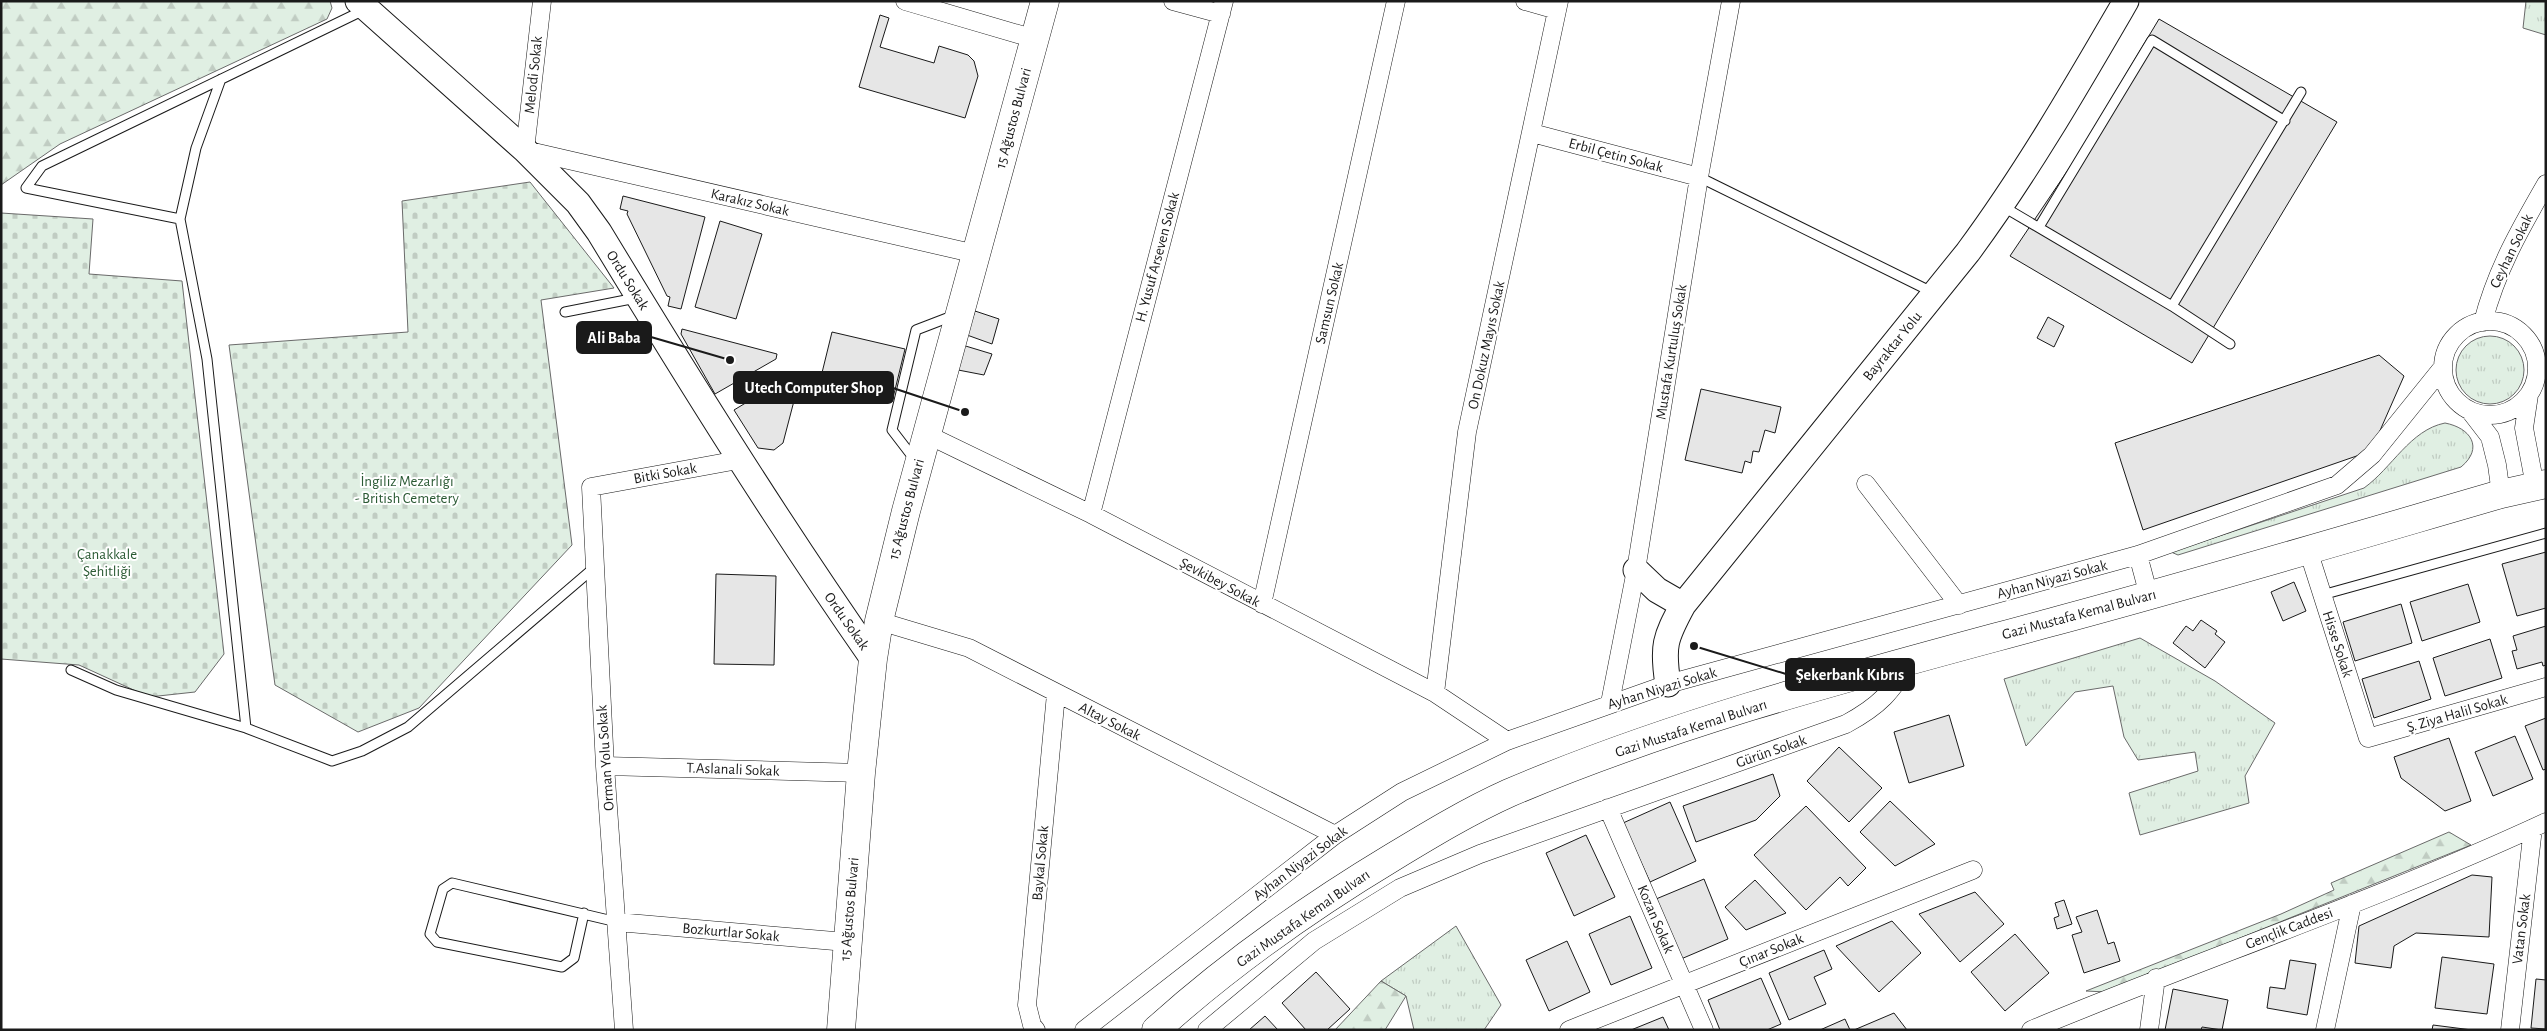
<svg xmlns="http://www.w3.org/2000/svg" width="2547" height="1031" font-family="'Alegreya Sans',sans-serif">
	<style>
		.grass { fill: url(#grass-tufts); stroke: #6a6a6a }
		.forest { fill: url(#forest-firs); stroke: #6a6a6a }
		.cemetery { fill: url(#cemetery-stones); stroke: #6a6a6a }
		.building { fill: #e6e6e6; stroke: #1a1a1a }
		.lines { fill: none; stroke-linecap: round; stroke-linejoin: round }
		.lane-casing { stroke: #1a1a1a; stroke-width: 11 }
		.street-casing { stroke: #1a1a1a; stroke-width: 19 }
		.secondary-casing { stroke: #1a1a1a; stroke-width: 27 }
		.primary-casing { stroke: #1a1a1a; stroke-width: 29 }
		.lane { stroke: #fff; stroke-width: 9 }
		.street { stroke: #fff; stroke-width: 18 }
		.secondary { stroke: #fff; stroke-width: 25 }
		.primary { stroke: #fff; stroke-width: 28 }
		.labels { text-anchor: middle; stroke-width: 4; stroke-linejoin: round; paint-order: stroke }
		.street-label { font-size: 15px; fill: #1a1a1a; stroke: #fff }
		.park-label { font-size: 15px; fill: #2b5a34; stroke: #fff }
		.leader { fill: none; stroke: #1a1a1a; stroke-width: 2 }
		.callout-dot { fill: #1a1a1a; stroke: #fff; stroke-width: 2 }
		.callout { fill: #1a1a1a; stroke: #1a1a1a; stroke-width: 2 }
		.callout-label { font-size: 16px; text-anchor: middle; font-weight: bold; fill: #fff }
	</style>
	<defs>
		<pattern id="grass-tufts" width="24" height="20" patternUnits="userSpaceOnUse" patternTransform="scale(1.25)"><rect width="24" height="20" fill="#e0efe3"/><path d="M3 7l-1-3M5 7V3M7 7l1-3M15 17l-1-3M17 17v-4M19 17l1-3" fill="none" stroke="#c0ccc2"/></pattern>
		<pattern id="forest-firs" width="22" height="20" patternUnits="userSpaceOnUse" patternTransform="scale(1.25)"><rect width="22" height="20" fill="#e0efe3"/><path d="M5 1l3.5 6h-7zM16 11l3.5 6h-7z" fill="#c0ccc2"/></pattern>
		<pattern id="cemetery-stones" width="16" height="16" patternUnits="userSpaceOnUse" patternTransform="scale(1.25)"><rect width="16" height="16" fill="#e0efe3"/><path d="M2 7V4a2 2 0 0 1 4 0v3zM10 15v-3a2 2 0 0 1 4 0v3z" fill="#c0ccc2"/></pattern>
	</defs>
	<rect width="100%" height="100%" fill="#fff"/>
	<path class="grass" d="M2526 1H2546V35L2523 28Z
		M2456 370a34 34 0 1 1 68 0a34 34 0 1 1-68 0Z
		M2445 423C2471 428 2484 448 2461 467L2178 555 2171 552 2364 488C2392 468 2410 430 2445 423Z
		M2140 638 2215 681 2275 723 2245 776 2249 803 2140 835 2129 793 2198 771 2195 752 2138 760 2124 737 2113 686 2075 692 2026 746 2004 679Z
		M1456 926 1501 1005 1484 1030H1414L1406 996 1381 981Z"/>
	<path class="forest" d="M1 1H330L332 8 327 19 60 144 1 185Z
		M2449 832 2471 845 2106 992 2086 991 2281 914 2334 890 2331 883Z
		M1381 981 1406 996 1385 1030H1335Z"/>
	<path class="cemetery" d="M530 182 614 288 541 300 572 545 419 708 358 732 275 685 229 345 408 332 402 201Z
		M1 213 93 219 89 274 182 281 224 654 195 692 149 697 79 665 1 659Z"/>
	<path class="building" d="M880 15 889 18 880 47 934 63 939 46 968 55 974 61 978 76 965 118 859 87Z
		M2159 19 2337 122 2192 363 2010 256 2074 161Z
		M623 196 705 217 681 309 668 306 670 297 667 296 627 214 628 211 620 209Z
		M720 221 762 234 736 319 695 307Z
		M975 311 999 319 992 344 967 335Z
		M2048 317 2064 326 2054 347 2037 338Z
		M682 329 777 354 776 359 715 394 681 334Z
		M832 332 905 349 892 402 819 385Z
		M959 344 992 354 984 375 953 369Z
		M2379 355 2404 376 2371 451 2143 530 2115 443Z
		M797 372 801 374 783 443 774 450 758 448 734 410Z
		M1701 389 1781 407 1775 433 1765 430 1759 452 1753 451 1751 463 1745 461 1742 473 1685 460Z
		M2546 552V608L2517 616 2502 564Z
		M716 574 776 576 774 665 714 664Z
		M2294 582 2306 611 2283 621 2271 592Z
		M2468 584 2480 622 2422 641 2410 602Z
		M2401 604 2412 643 2355 661 2343 622Z
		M2201 620 2217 631 2215 634 2225 642 2205 668 2173 643 2186 626 2193 631Z
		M2546 626V665L2543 666 2542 662 2517 669 2512 651 2517 650 2513 636Z
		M2490 639 2502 678 2445 696 2433 658Z
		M2419 661 2431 699 2374 718 2362 679Z
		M1949 715 1964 766 1909 783 1894 732Z
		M2546 718V769L2543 770 2525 726Z
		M2515 736 2533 779 2493 796 2475 752Z
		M2449 738 2471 801 2445 811 2401 778 2394 757Z
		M1839 747 1882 788 1849 822 1807 781Z
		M1773 774 1780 796 1756 820 1696 842 1683 806Z
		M1890 801 1935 844 1895 866 1860 832Z
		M1670 802 1696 861 1650 882 1623 823Z
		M1806 806 1866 868 1848 886 1840 877 1806 910 1754 855Z
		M1586 835 1615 897 1574 916 1546 853Z
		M2472 875 2492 877 2489 937 2416 933 2394 946 2391 968 2355 963 2359 926Z
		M1704 879 1728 939 1681 959 1656 899Z
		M1755 880 1786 913 1746 930 1725 907Z
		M1975 892 2004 924 1960 962 1919 914Z
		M2064 900 2072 924 2057 929 2054 918 2059 916 2055 903Z
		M2097 910 2108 944 2114 942 2120 961 2084 973 2072 935 2082 932 2076 917Z
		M1630 916 1652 968 1611 985 1589 934Z
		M1892 921 1921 953 1879 992 1836 946Z
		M2015 934 2049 973 2005 1011 1971 972Z
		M1567 941 1590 992 1549 1011 1526 960Z
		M1824 950 1832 969 1814 977 1826 1004 1789 1020 1769 973Z
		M2442 957 2494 964 2487 1014 2435 1008Z
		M2290 960 2316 964 2307 1015 2267 1008 2270 987 2285 989Z
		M1316 972 1350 1009 1327 1030H1306L1282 1003Z
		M1761 978 1781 1024 1767 1030H1720L1708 1000Z
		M2536 979 2546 980V1029L2531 1028Z
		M2173 989 2228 1000 2222 1030 2202 1027 2201 1030H2165Z
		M1894 1013 1907 1030H1854Z
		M1265 1016 1278 1030H1249Z
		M1663 1017 1669 1030H1631Z
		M1845 1019 1850 1030H1820Z
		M2433 1025 2472 1030H2432Z"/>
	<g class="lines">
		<g class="lane-casing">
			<path id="lane" d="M221 79 196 148 180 219 207 359 246 728
				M1699 177 1932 292
				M2002 206 2172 306 2230 344
				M180 219 26 188 42 166 364 10
				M2039 227 2152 40 2285 121
				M2172 306 2301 92
				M565 312 636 298
				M915 460 892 430 916 330 955 315
				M2322 595 2546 533
				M71 670 116 690 246 728 332 761 362 751 408 727 595 567
				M584 913 574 958 562 967 437 942 430 934 443 889 452 883 617 922"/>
		</g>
		<g class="street-casing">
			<path id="street" d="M542 1 525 150 976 254
				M905 1 1035 39
				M1173 1 1221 14
				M1525 1 1557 10
				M1532 133 1699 177
				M2443 368a47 47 0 1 1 94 0a47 47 0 1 1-94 0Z
				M2483 322C2496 271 2520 229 2546 184
				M2529 395 2524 428 2535 486
				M2470 411 2490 437 2497 465 2501 494
				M926 434 1091 514 1435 693 1507 741
				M1866 484 1959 605
				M1091 514 1224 1
				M2308 550 2368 738 2546 687
				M2138 555 2149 596
				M1262 604 1396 1
				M879 621 969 648 1335 835
				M1435 693 1467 432 1559 1
				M1610 703 1636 570 1699 177 1731 1
				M605 766 861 773
				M1608 808 1704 1030
				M617 922 846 942
				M624 1030 605 766 591 487 738 460
				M1036 1030 1032 1025 1027 1005 1056 694
				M1084 1030 1335 835 1402 792 1507 741 1668 684 2138 555 2337 485 2372 455 2443 367
				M1207 1030 1314 941 1400 888 1480 854 1846 724C1881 705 1890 693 1912 660
				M1569 1030 1973 870
				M2031 1030C2202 959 2378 900 2546 822
				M2149 1030 2156 978
				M2325 1030 2352 904
				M2510 1030 2533 828"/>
		</g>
		<g class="secondary-casing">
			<path id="secondary" d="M358 1 525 150 578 203 599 232C687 377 776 520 873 659
				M1636 570 1657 590 1683 605
				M1668 684C1662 646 1665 638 1683 605L1968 252C2027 172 2076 87 2126 1"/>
		</g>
		<g class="primary-casing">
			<path id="primary" d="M841 1030 861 773 873 659 879 621 906 511 1045 1
				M1156 1030C1229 964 1310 907 1393 857 1431 834 1469 811 1509 793 1685 718 1872 671 2056 621 2205 581 2353 537 2501 494L2546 484"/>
		</g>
		<use href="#lane" class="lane"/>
		<use href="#street" class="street"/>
		<use href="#secondary" class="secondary"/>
		<use href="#primary" class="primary"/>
	</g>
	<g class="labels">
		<g class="street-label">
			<text transform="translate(533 75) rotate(-84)" y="5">Melodi Sokak</text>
			<text transform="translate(1013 118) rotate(-75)" y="5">15 Ağustos Bulvari</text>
			<text transform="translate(1616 155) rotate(15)" y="5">Erbil Çetin Sokak</text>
			<text transform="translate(750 202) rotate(13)" y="5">Karakız Sokak</text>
			<text transform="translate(2511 251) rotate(-64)" y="5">Ceyhan Sokak</text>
			<text transform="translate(1157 257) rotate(-75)" y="5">H. Yusuf Arseven Sokak</text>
			<text transform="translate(628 280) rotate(58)" y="5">Ordu Sokak</text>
			<text transform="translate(1329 303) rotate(-77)" y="5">Samsun Sokak</text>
			<text transform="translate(1486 345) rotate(-78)" y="5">On Dokuz Mayıs Sokak</text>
			<text transform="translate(1892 346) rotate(-51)" y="5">Bayraktar Yolu</text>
			<text transform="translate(1671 352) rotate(-81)" y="5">Mustafa Kurtuluş Sokak</text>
			<text transform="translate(665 473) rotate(-10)" y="5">Bitki Sokak</text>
			<text transform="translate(906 509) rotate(-75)" y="5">15 Ağustos Bulvari</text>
			<text transform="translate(2052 579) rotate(-15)" y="5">Ayhan Niyazi Sokak</text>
			<text transform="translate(1220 582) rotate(28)" y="5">Şevkibey Sokak</text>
			<text transform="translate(2079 614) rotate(-15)" y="5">Gazi Mustafa Kemal Bulvarı</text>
			<text transform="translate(847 621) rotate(55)" y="5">Ordu Sokak</text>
			<text transform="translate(2338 644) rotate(72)" y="5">Hisse Sokak</text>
			<text transform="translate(1662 688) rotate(-17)" y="5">Ayhan Niyazi Sokak</text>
			<text transform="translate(2457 713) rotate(-16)" y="5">Ş. Ziya Halil Sokak</text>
			<text transform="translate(1110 721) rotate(27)" y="5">Altay Sokak</text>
			<text transform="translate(1691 728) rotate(-18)" y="5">Gazi Mustafa Kemal Bulvarı</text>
			<text transform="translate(1771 751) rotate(-19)" y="5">Gürün Sokak</text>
			<text transform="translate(605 758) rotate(-94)" y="5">Orman Yolu Sokak</text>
			<text transform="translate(733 769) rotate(2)" y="5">T.Aslanali Sokak</text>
			<text transform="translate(1040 863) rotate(-85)" y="5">Baykal Sokak</text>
			<text transform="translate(1300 863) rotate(-37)" y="5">Ayhan Niyazi Sokak</text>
			<text transform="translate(849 909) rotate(-85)" y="5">15 Ağustos Bulvari</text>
			<text transform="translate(1303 918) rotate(-35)" y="5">Gazi Mustafa Kemal Bulvarı</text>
			<text transform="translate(1656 919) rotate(67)" y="5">Kozan Sokak</text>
			<text transform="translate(2289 928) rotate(-21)" y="5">Gençlik Caddesi</text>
			<text transform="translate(2521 929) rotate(-83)" y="5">Vatan Sokak</text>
			<text transform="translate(731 932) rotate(5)" y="5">Bozkurtlar Sokak</text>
			<text transform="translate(1771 950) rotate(-22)" y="5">Çınar Sokak</text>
		</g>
		<g class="park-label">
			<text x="407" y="486">İngiliz Mezarlığı<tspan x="407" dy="17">- British Cemetery</tspan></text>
			<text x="107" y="559">Çanakkale<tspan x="107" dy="17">Şehitliği</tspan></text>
		</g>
	</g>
	<path class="leader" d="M730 360L651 337M965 412L893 388M1694 646L1786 674"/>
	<g class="callout-dot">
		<circle cx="730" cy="360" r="5"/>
		<circle cx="965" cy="412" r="5"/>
		<circle cx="1694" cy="646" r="5"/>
	</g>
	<g class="callout">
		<rect x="577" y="322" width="74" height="31" rx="5"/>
		<rect x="734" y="372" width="159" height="31" rx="5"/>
		<rect x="1786" y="659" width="128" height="31" rx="5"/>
	</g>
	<g class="callout-label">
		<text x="614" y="343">Ali Baba</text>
		<text x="814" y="393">Utech Computer Shop</text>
		<text x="1850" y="680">Şekerbank Kıbrıs</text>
	</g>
	<rect width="2547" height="1031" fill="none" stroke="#1a1a1a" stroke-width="5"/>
</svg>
